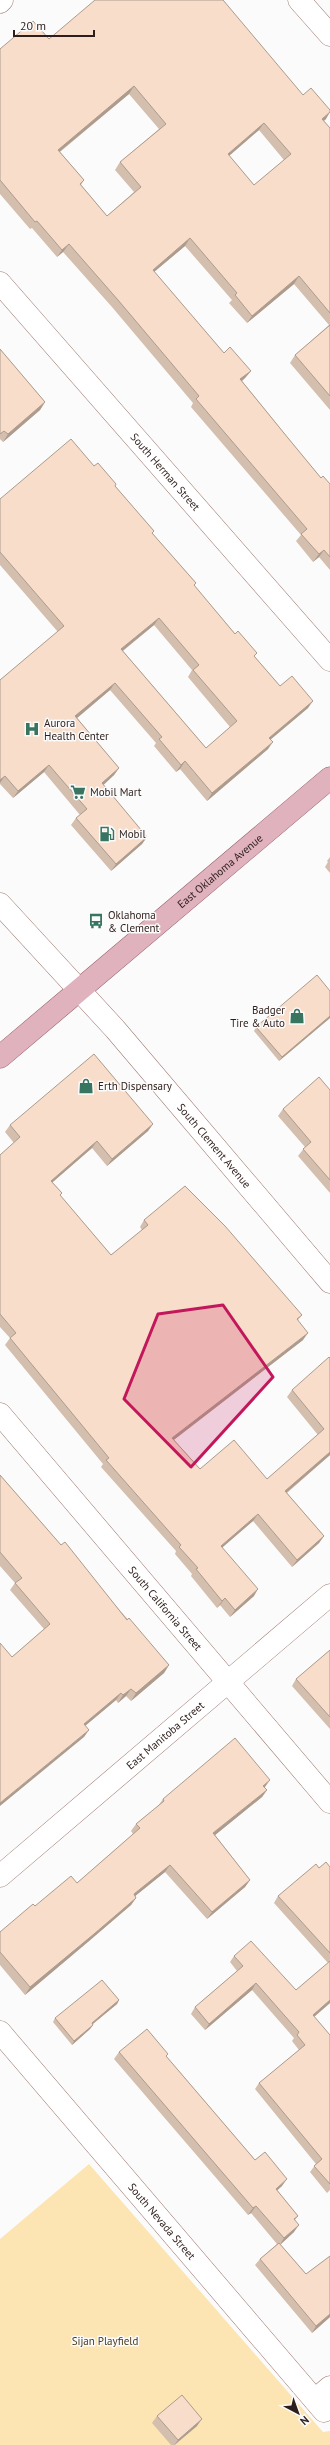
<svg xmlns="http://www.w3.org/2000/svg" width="330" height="2445" font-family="'PT Sans',sans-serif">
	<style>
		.green { fill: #fce5b2 }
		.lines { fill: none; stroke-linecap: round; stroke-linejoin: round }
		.minor-casing { stroke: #9e7871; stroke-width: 23 }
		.major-casing { stroke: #945d68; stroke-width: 23 }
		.minor { stroke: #fff; stroke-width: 22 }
		.major { stroke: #e0b2be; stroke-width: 22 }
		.wall { fill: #d4beae; fill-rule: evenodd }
		.shaded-wall { fill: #ad9b8d }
		.building { fill: #f7ddca; stroke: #ad9b8d; fill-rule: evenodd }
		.marked { fill: #c2185b; fill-opacity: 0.2; stroke: #c2185b; stroke-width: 3; stroke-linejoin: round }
		.labels { text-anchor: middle; stroke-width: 3; stroke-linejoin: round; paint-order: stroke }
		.street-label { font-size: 11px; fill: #2d1e1b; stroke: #fbfbfb }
		.poi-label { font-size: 11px; fill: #2d1e1b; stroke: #fbfbfb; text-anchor: start }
		.park-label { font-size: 11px; fill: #483a1b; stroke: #fbfbfb }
	</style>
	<rect width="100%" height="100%" fill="#fbfbfb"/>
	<path class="green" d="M89 2164 323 2432 330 2431V2445H0V2239Z"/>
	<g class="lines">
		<g class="minor-casing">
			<g id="minor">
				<path d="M299 0 330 35"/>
				<path d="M0 2 2 0"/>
				<path id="s1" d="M0 283 330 660"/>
				<path id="s2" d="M0 904 115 1029 330 1282"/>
				<path id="s3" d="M0 1414 330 1802"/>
				<path id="s4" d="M0 1876 330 1595"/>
				<path id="s5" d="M0 2032 324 2411"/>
				<path d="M315 2400 330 2387"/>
			</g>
		</g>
		<g class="major-casing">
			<g id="major">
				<path id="s6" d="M0 1057 330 778"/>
			</g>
		</g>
		<use href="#minor" class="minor"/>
		<use href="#major" class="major"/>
	</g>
	<path class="wall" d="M0 49 303 95 326 119 324 121 330 128V410L290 363 295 355 329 325 294 284 247 323 229 303 232 300 185 246 154 272 224 353 251 371 245 378 242 381 288 438 321 478 330 484V570L319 557 313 562 296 541 301 535 191 407 193 403 112 307 63 252 57 257 32 228 30 229 0 194ZM129 94 159 129 120 162 115 170 134 192 107 216 81 185 84 180 60 152ZM259 130 284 160 254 185 229 156Z
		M0 349 45 402 40 410 3 442 0 439Z
		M94 466 115 486 154 531 152 533 196 583 194 586 280 686 308 708 270 740 268 749 207 801 180 769 176 772 154 746 156 743 110 690 77 718 119 768 114 775 103 785 147 837 142 844 111 871 71 825 76 818 80 815 44 772 13 798 0 784V680L58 632 0 565V499ZM154 625 192 670 188 677 230 727 206 748 123 651Z
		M330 857V873L325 867 328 862 327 861Z
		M330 991V1018L279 1061 254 1031 256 1027Z
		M330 1090V1193L298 1156 305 1147 278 1116 283 1109Z
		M153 1124 148 1131 107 1166 92 1148 52 1182 62 1193 60 1196 111 1255 142 1230 140 1227 144 1220 302 1315 298 1320 303 1340 174 1440 200 1469 267 1479 318 1435 287 1397 292 1390 330 1358V1455L287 1493 324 1536 319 1543 292 1567 253 1521 222 1547 254 1596 230 1617 220 1605 217 1608 191 1576 192 1574 175 1554 176 1551 101 1467 103 1464 5 1345 10 1338 0 1327V1155L14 1143 5 1132 10 1125Z
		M0 1475 61 1545 169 1665 164 1673 131 1701 126 1696 118 1703 116 1700 86 1725 84 1737 12 1657 44 1629 10 1590 15 1583 0 1566Z
		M330 1650V1729L292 1686 296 1679Z
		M267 1790 262 1797 215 1835 250 1880 245 1887 207 1919 165 1872 135 1896 136 1898 131 1905 89 1941 25 1995 0 1965V1932L35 1906 77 1883 133 1834 131 1831 136 1824 158 1806 163 1799Z
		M330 1867V2003L314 2017 330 2035V2190L327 2193 310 2172 316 2164 255 2089 259 2083 299 2050 292 2041 294 2038 252 1990 205 2030 191 2014 195 2007 237 1971 230 1962 234 1956 296 1990 328 1963 274 1903 278 1896 319 1868Z
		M119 2000 117 2004 93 2024V2025L90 2029 72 2045 53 2022 55 2018Z
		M119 2052 166 2056 255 2160 282 2186 277 2190 298 2216 295 2220 294 2232 280 2244 306 2274 330 2256V2317L312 2333 255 2265 260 2259 277 2244 251 2213 248 2215 114 2059Z
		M157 2416 197 2426 175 2445H171L152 2423Z"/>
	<path class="shaded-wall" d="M134 86 129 94 53 157 58 150Z
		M330 112 326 119 317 126 322 119Z
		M264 123 259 130 223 161 228 154Z
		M190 238 185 246 148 277 153 270Z
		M69 244 63 252 57 257 62 250Z
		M299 276 294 284 247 323 252 316Z
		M251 371 245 378 235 387 240 379Z
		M45 402 40 410 3 442 8 434Z
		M324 550 319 557 313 562 319 554Z
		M159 618 154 625 116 656 121 649Z
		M115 683 110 690 70 724 75 716Z
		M313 701 308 708 264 745 269 738Z
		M273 742 268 749 207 801 212 793Z
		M185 761 180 769 176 772 181 765Z
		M49 765 44 772 13 798 18 791Z
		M119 768 114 775 97 791 102 783Z
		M5 776 0 783V780Z
		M147 837 142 844 111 871 116 864Z
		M330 1016V1018L279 1061 282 1057Z
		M153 1124 148 1131 107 1166 112 1159Z
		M97 1141 92 1148 46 1188 51 1181Z
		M308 1333 303 1340 167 1445 172 1438Z
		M330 1452V1455L280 1498 285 1491Z
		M258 1514 253 1521 216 1553 221 1546Z
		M324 1536 319 1543 292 1567 297 1560Z
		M258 1589 254 1596 230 1617 235 1610Z
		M225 1598 220 1605 217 1608 222 1601Z
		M169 1665 164 1673 131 1701 136 1693Z
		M131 1689 126 1696 118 1703 123 1695Z
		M121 1693 116 1700 79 1731 84 1724Z
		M89 1730 84 1737 0 1806V1803Z
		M270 1780 265 1787 259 1793 263 1786Z
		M267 1790 262 1797 209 1840 213 1833Z
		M170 1865 165 1872 129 1901 134 1894Z
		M250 1880 245 1887 207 1919 212 1912Z
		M136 1898 131 1905 89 1941 25 1995 30 1987Z
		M256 1983 252 1990 205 2030 209 2024Z
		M119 2000 117 2004 89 2027 92 2023Z
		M330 2000V2003L308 2022 313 2015Z
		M93 2025 90 2029 72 2045 74 2041Z
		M287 2179 282 2186 271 2196 276 2189Z
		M256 2206 251 2213 248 2215 253 2208Z
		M299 2225 294 2232 279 2246 284 2238Z
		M330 2314V2317L312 2333 316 2326Z
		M202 2419 197 2426 174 2445 178 2440Z"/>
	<path class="building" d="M95 0H223L303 95 311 88 330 110V112L322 119 330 128V313L299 276 252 316 235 295 237 293 190 238 153 270 224 353 230 347 251 371 240 379 288 438 321 478 323 476 330 484V557L324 550 319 554 301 534 307 529 196 399 199 396 118 300 69 244 62 250 37 221 35 222 0 180V49L33 21 49 39ZM134 86 166 124 120 162 141 187 107 216 80 184 84 180 58 150ZM264 123 291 154 254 185 228 154Z
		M330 325V396L295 355Z
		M0 349 45 402 8 434 4 431 0 434Z
		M71 439 94 466 98 463 116 484 115 486 154 531 152 533 196 583 194 585 235 634 238 631 257 653 254 656 280 686 292 676 313 701 269 738 273 742 212 793 185 761 181 765 159 739 162 737 115 683 75 716 119 768 102 783 147 837 116 864 76 818 87 809 49 765 18 791 5 776 0 780V680L64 626 0 552V499ZM159 618 199 665 193 670 237 721 206 748 121 649Z
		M317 975 330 991V1016L282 1057 256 1027Z
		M94 1054 153 1124 112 1159 97 1141 51 1181 62 1193 60 1195 111 1255 148 1225 144 1220 185 1186 225 1226 302 1315 297 1319 308 1333 172 1438 200 1469 234 1440 267 1479 324 1429 292 1390 329 1357 330 1358V1452L285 1491 324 1536 297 1560 258 1514 221 1546 258 1589 235 1610 225 1598 222 1601 196 1569 198 1568 179 1547 181 1545 106 1460 109 1458 10 1338 16 1333 0 1314V1155L20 1137 10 1125Z
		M319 1077 330 1090V1180L303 1149 311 1142 283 1109Z
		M0 1475 61 1545 65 1542 127 1620 129 1618 169 1665 136 1693 131 1689 123 1695 121 1693 84 1724 89 1730 0 1803V1643L12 1657 50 1624 15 1583 22 1578 0 1552Z
		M330 1650V1717L296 1679Z
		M235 1738 270 1780 263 1786 267 1790 213 1833 250 1880 212 1912 170 1865 134 1894 136 1898 94 1934 30 1987 0 1952V1932L33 1904 35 1906 71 1876 77 1883 140 1828 136 1824 164 1801 163 1799Z
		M326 1862 330 1867V1953L278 1896 316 1864 319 1868Z
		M251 1941 296 1990 330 1961V2000L313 2015 330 2035V2184L314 2166 322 2159 259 2083 305 2045 297 2035 299 2032 256 1983 209 2024 195 2007 243 1966 234 1956Z
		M102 1980 119 2000 92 2023 93 2025 74 2041 55 2018Z
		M147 2029 168 2054 166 2056 255 2160 265 2152 287 2179 276 2189 298 2216 294 2219 299 2225 284 2238 256 2206 253 2208 119 2052Z
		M279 2243 306 2274 330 2256V2314L316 2326 260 2259Z
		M182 2395 202 2419 178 2440 157 2416Z"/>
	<path class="marked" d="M223 1305 273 1377 191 1467 124 1399 158 1314Z"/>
	<defs>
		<g id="hospital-bare" transform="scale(1.2)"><path d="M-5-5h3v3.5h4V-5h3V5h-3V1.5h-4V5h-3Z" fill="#387561" stroke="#fbfbfb" stroke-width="2.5" paint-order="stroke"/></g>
		<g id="supermarket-bare" transform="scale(1.2)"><path d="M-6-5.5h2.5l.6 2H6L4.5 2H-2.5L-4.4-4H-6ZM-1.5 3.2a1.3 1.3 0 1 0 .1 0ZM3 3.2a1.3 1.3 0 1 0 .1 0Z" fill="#387561" stroke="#fbfbfb" stroke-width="2.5" paint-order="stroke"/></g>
		<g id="fuel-bare" transform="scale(1.2)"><path d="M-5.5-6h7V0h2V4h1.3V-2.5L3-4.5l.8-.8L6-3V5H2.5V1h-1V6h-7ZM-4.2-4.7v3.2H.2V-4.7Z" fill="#387561" stroke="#fbfbfb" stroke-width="2.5" paint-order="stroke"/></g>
		<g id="bus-bare" transform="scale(1.2)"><path d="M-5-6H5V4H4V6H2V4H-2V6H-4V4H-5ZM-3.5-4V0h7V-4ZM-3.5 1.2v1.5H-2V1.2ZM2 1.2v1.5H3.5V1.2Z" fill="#387561" stroke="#fbfbfb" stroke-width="2.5" paint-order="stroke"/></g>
		<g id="shop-bare" transform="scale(1.2)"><path d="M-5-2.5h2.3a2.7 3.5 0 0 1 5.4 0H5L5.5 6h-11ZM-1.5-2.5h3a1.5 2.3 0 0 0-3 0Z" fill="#387561" stroke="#fbfbfb" stroke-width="2.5" paint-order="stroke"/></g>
	</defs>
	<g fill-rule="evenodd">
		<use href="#hospital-bare" x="32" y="729"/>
		<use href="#supermarket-bare" x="78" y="792"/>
		<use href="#fuel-bare" x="107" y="834"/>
		<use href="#bus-bare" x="96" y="921"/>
		<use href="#shop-bare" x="297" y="1016"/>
		<use href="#shop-bare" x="86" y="1086"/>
	</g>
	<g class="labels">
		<g class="street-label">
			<text dy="4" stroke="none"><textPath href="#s1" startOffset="251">South Herman Street</textPath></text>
			<text dy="4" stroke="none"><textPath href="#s6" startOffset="288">East Oklahoma Avenue</textPath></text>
			<text dy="4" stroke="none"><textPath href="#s2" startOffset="323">South Clement Avenue</textPath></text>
			<text dy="4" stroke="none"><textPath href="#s3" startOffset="255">South California Street</textPath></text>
			<text dy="4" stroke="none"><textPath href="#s4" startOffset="217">East Manitoba Street</textPath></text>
			<text dy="4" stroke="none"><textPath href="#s5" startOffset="249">South Nevada Street</textPath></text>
		</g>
		<g class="poi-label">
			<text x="44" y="727">Aurora<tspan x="44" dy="13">Health Center</tspan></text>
			<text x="90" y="796">Mobil Mart</text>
			<text x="119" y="838">Mobil</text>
			<text x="108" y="919">Oklahoma<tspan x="108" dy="13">&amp; Clement</tspan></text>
			<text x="285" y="1014" text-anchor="end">Badger<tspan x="285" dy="13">Tire &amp; Auto</tspan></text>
			<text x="98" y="1090">Erth Dispensary</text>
		</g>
		<g class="park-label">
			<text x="105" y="2345">Sijan Playfield</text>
		</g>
	</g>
	<g transform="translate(298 2413) rotate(139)" stroke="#fbfbfb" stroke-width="3" paint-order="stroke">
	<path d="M0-3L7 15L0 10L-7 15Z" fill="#2d1e1b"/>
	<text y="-6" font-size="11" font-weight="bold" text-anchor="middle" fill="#2d1e1b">N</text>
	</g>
	<path d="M14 30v6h80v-6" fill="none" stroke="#2d1e1b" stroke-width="2"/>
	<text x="20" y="30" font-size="12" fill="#2d1e1b" stroke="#fbfbfb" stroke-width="3" paint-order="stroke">20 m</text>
</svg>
